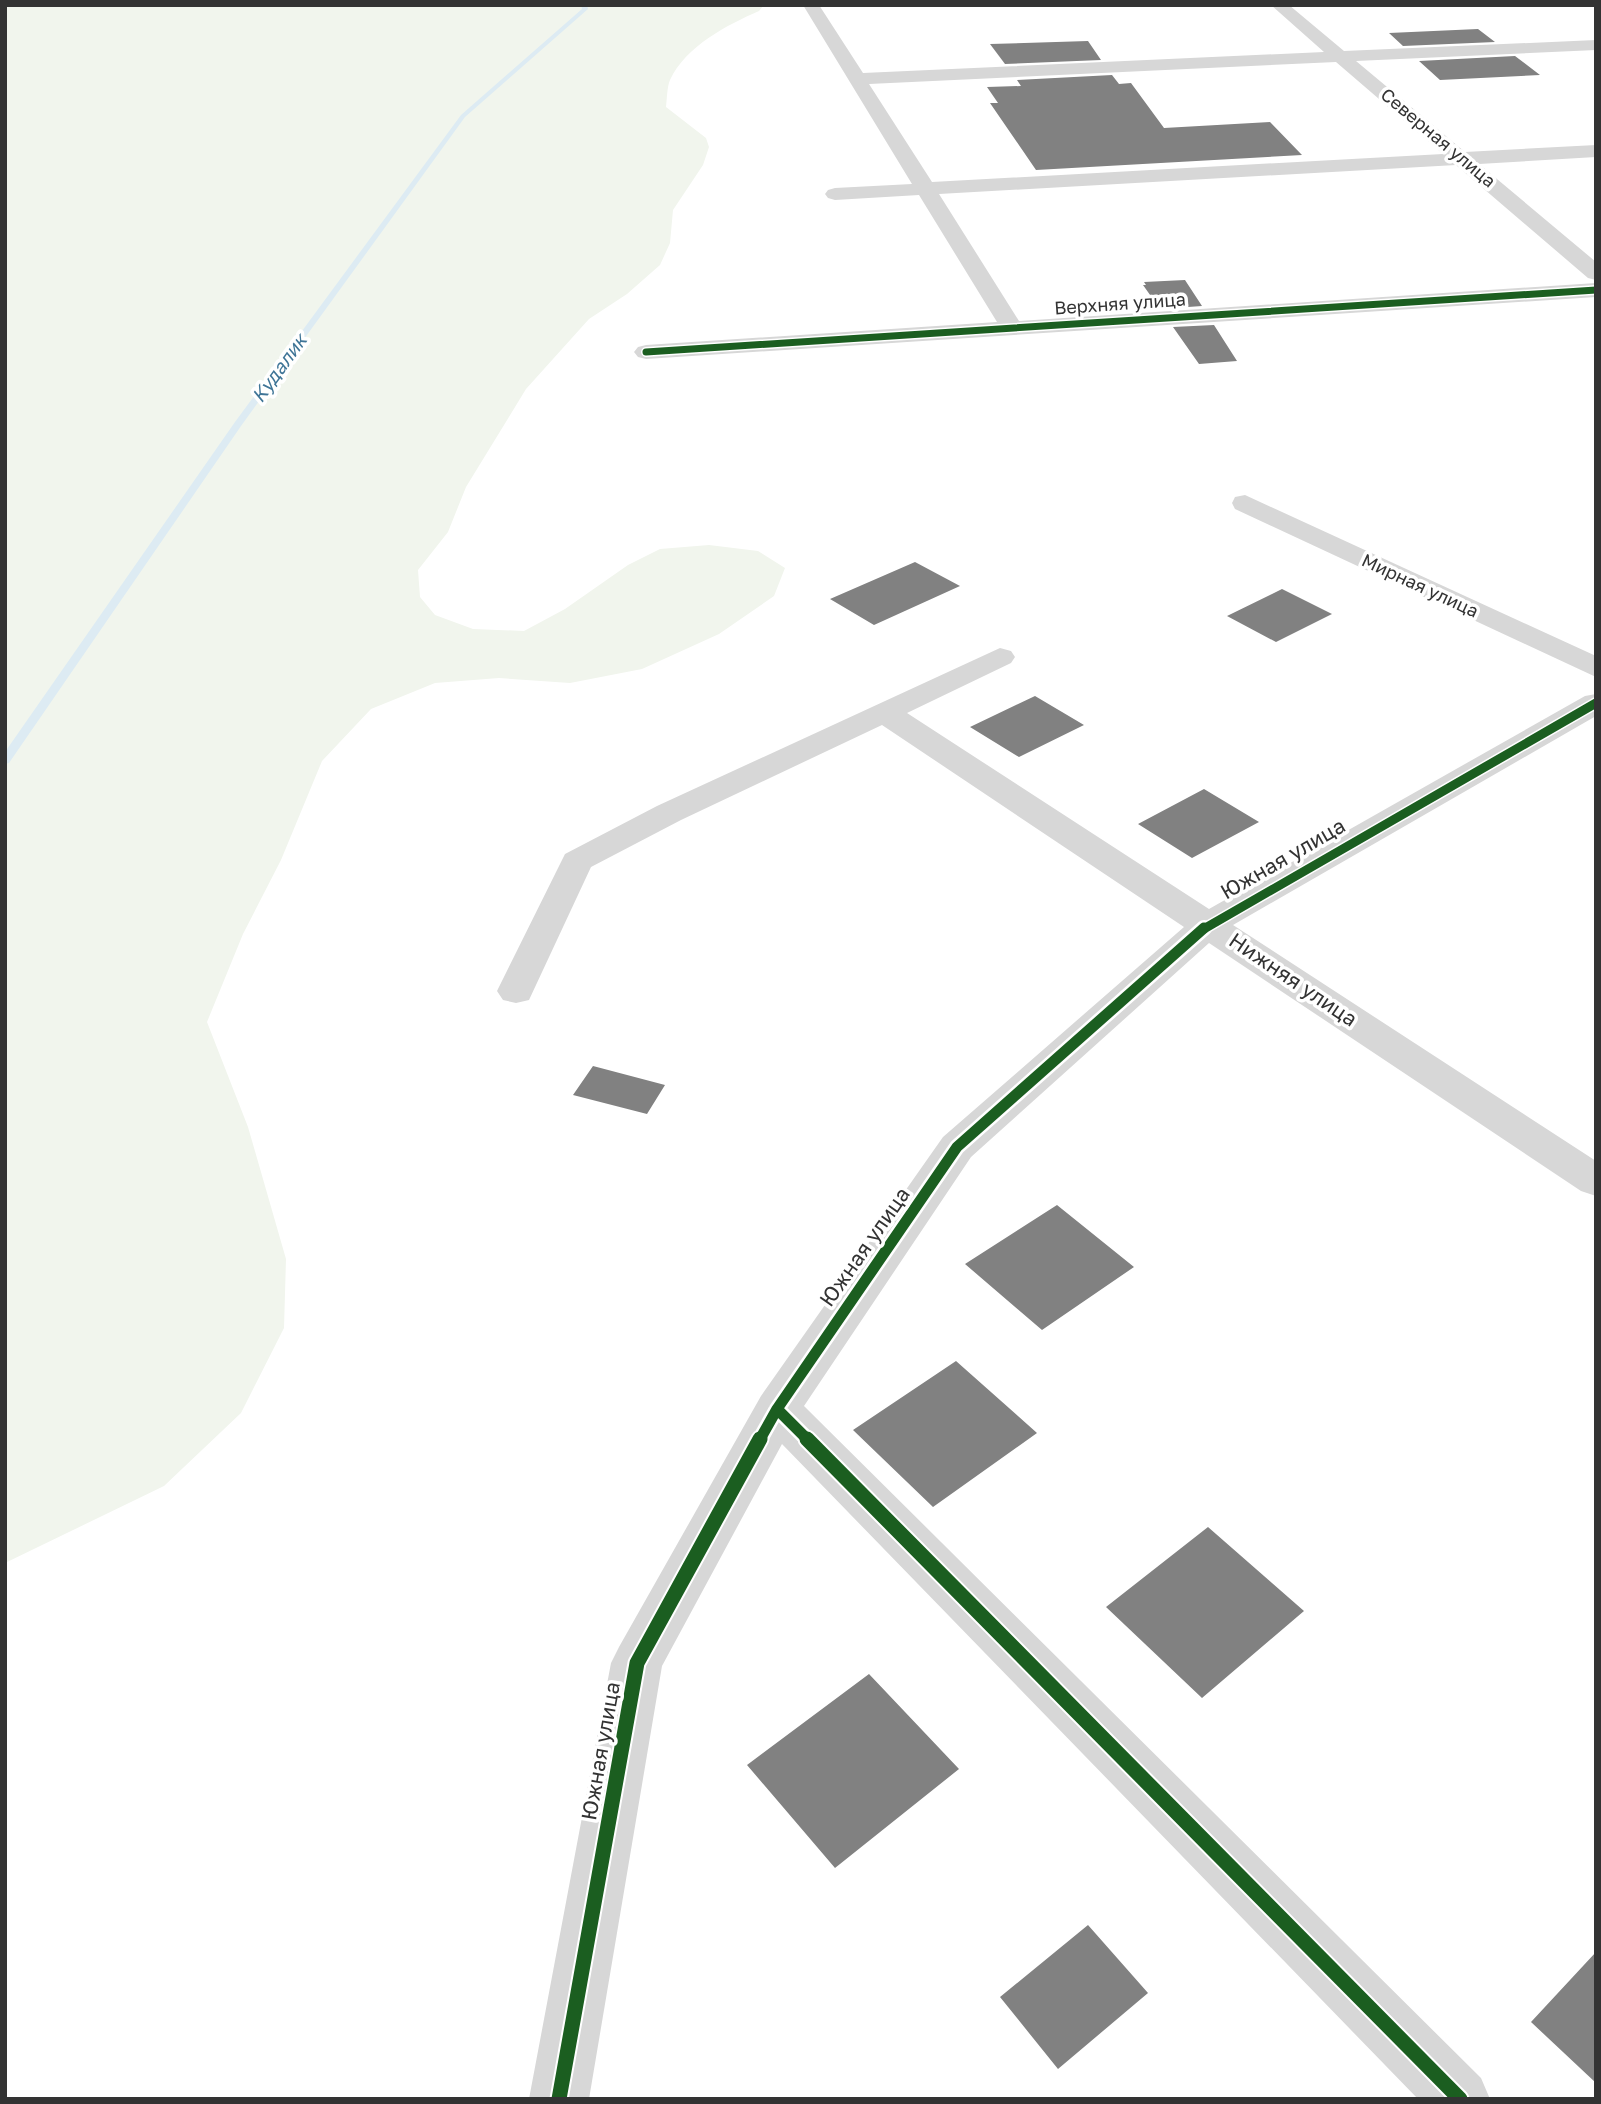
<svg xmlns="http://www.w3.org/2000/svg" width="1601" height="2104" font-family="'Golos Text',sans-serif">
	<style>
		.green { fill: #f1f5ed }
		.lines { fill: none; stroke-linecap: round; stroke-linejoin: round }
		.stream { fill: #ddebf3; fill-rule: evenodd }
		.building { fill: #818181 }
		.minor { fill: #d7d7d7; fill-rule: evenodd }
		.cycleway-far3-casing { stroke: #fff; stroke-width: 10 }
		.cycleway-far2-casing { stroke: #fff; stroke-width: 12 }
		.cycleway-far1-casing { stroke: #fff; stroke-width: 16 }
		.cycleway-casing { stroke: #fff; stroke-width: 19 }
		.cycleway-far3 { stroke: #1b5e20; stroke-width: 7 }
		.cycleway-far2 { stroke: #1b5e20; stroke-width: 9 }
		.cycleway-far1 { stroke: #1b5e20; stroke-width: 11 }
		.cycleway { stroke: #1b5e20; stroke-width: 15 }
		.labels { text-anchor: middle; stroke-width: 7; stroke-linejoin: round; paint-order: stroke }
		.far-street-label { font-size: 18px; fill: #333; stroke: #fff }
		.far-water-label { font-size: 19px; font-style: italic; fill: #3f7597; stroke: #fff }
		.street-label { font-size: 21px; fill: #333; stroke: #fff }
	</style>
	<rect width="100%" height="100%" fill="#fff"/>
	<path class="green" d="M5 5H764L759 11C727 25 686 46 670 80 667 87 667 99 666 107L706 138 709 147 703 165 673 210 670 243 660 265 627 294 589 319 526 389 466 487 448 532 418 570 420 597 435 615 473 629 524 631 565 609 628 565 660 549 709 545 758 551 785 568 774 596 719 634 642 669 570 683 499 678 435 683 371 709 322 761 281 860 243 934 207 1022 248 1127 286 1259 284 1328 241 1413 164 1486 5 1563Z"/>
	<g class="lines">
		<path class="stream" d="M581 5H587L588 9 465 117 241 426 9 763 5 764V752L235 422 461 115 582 9Z"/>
	</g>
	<path class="building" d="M1478 29 1495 42 1403 46 1389 33Z
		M1088 41 1101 60 1005 64 990 44Z
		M1515 56 1540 75 1440 80 1419 61Z
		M1112 75 1119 84 1131 83 1164 128 1270 122 1302 155 1036 170 990 103H998L987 87 1021 86 1017 80Z
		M1185 280 1202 306 1160 309 1143 285H1146L1144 282Z
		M1214 325 1237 361 1199 364 1173 327Z
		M915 562 960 586 874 625 830 599Z
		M1282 589 1332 614 1276 642 1227 616Z
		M1035 696 1084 725 1019 757 970 727Z
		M1204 789 1259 822 1192 858 1138 824Z
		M593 1066 665 1085 647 1114 573 1095Z
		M1057 1205 1134 1267 1042 1330 965 1264Z
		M956 1361 1037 1433 933 1507 853 1430Z
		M1208 1527 1304 1611 1202 1698 1106 1607Z
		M869 1674 959 1769 835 1868 747 1765Z
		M1088 1925 1148 1993 1058 2069 1000 1997Z
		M1596 1952V2083L1531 2022Z"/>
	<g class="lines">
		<path class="minor" d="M803 5H819L863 73 1324 52 1271 5H1289L1344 51 1596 40V50L1356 61 1465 152 1596 145V157L1479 164 1596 262V280L1588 278 1456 165 939 194 1019 321 1596 283V297L646 359 638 357 634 352 638 347 646 345 997 322 919 195 835 200 828 198 825 194 828 190 835 188 912 184ZM1336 62 1443 154 932 182 869 84Z
			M1245 495 1596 656V677L1235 509 1232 503 1235 497Z
			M1000 648 1011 651 1015 657 1011 663 907 713 1209 909 1585 696 1596 694V716L1233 925 1596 1161V1196L1581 1191 1209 943 971 1157 804 1406 1481 2078 1490 2099H1418L782 1444 662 1666 589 2099H529L611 1663 619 1647 761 1396 943 1137 1184 927 882 725 681 820 591 867 529 1000 516 1003 503 1000 497 991 565 854 657 806Z"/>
		<g class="cycleway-far3-casing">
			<path id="cycleway-far3" d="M646 352 1596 290"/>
		</g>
		<g class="cycleway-far2-casing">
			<path id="cycleway-far2" d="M1202 930 1596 703"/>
		</g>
		<g class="cycleway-far1-casing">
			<path id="cycleway-far1" d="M777 1409 809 1441
				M759 1441 777 1409 957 1147 1204 928"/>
		</g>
		<g class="cycleway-casing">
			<path id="cycleway" d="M807 1439 1460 2099
				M559 2099 637 1663 760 1439"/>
		</g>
		<use href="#cycleway-far3" class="cycleway-far3"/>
		<use href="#cycleway-far2" class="cycleway-far2"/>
		<use href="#cycleway-far1" class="cycleway-far1"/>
		<use href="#cycleway" class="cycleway"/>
	</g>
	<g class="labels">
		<g class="far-street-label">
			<text transform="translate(1438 138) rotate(40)" y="6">Северная улица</text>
			<text transform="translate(1120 304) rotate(-4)" y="6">Верхняя улица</text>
			<text transform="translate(1420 586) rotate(25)" y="6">Мирная улица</text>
		</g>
		<g class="far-water-label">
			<text transform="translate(279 368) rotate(-54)" y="7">Кудалик</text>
		</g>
		<g class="street-label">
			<text transform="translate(1283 859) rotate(-30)" y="7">Южная улица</text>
			<text transform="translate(1293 980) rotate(34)" y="7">Нижняя улица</text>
			<text transform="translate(865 1247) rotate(-55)" y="7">Южная улица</text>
			<text transform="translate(601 1751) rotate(-80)" y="7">Южная улица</text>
		</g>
	</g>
	<rect width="1601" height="2104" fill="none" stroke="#333333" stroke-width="14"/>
</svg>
